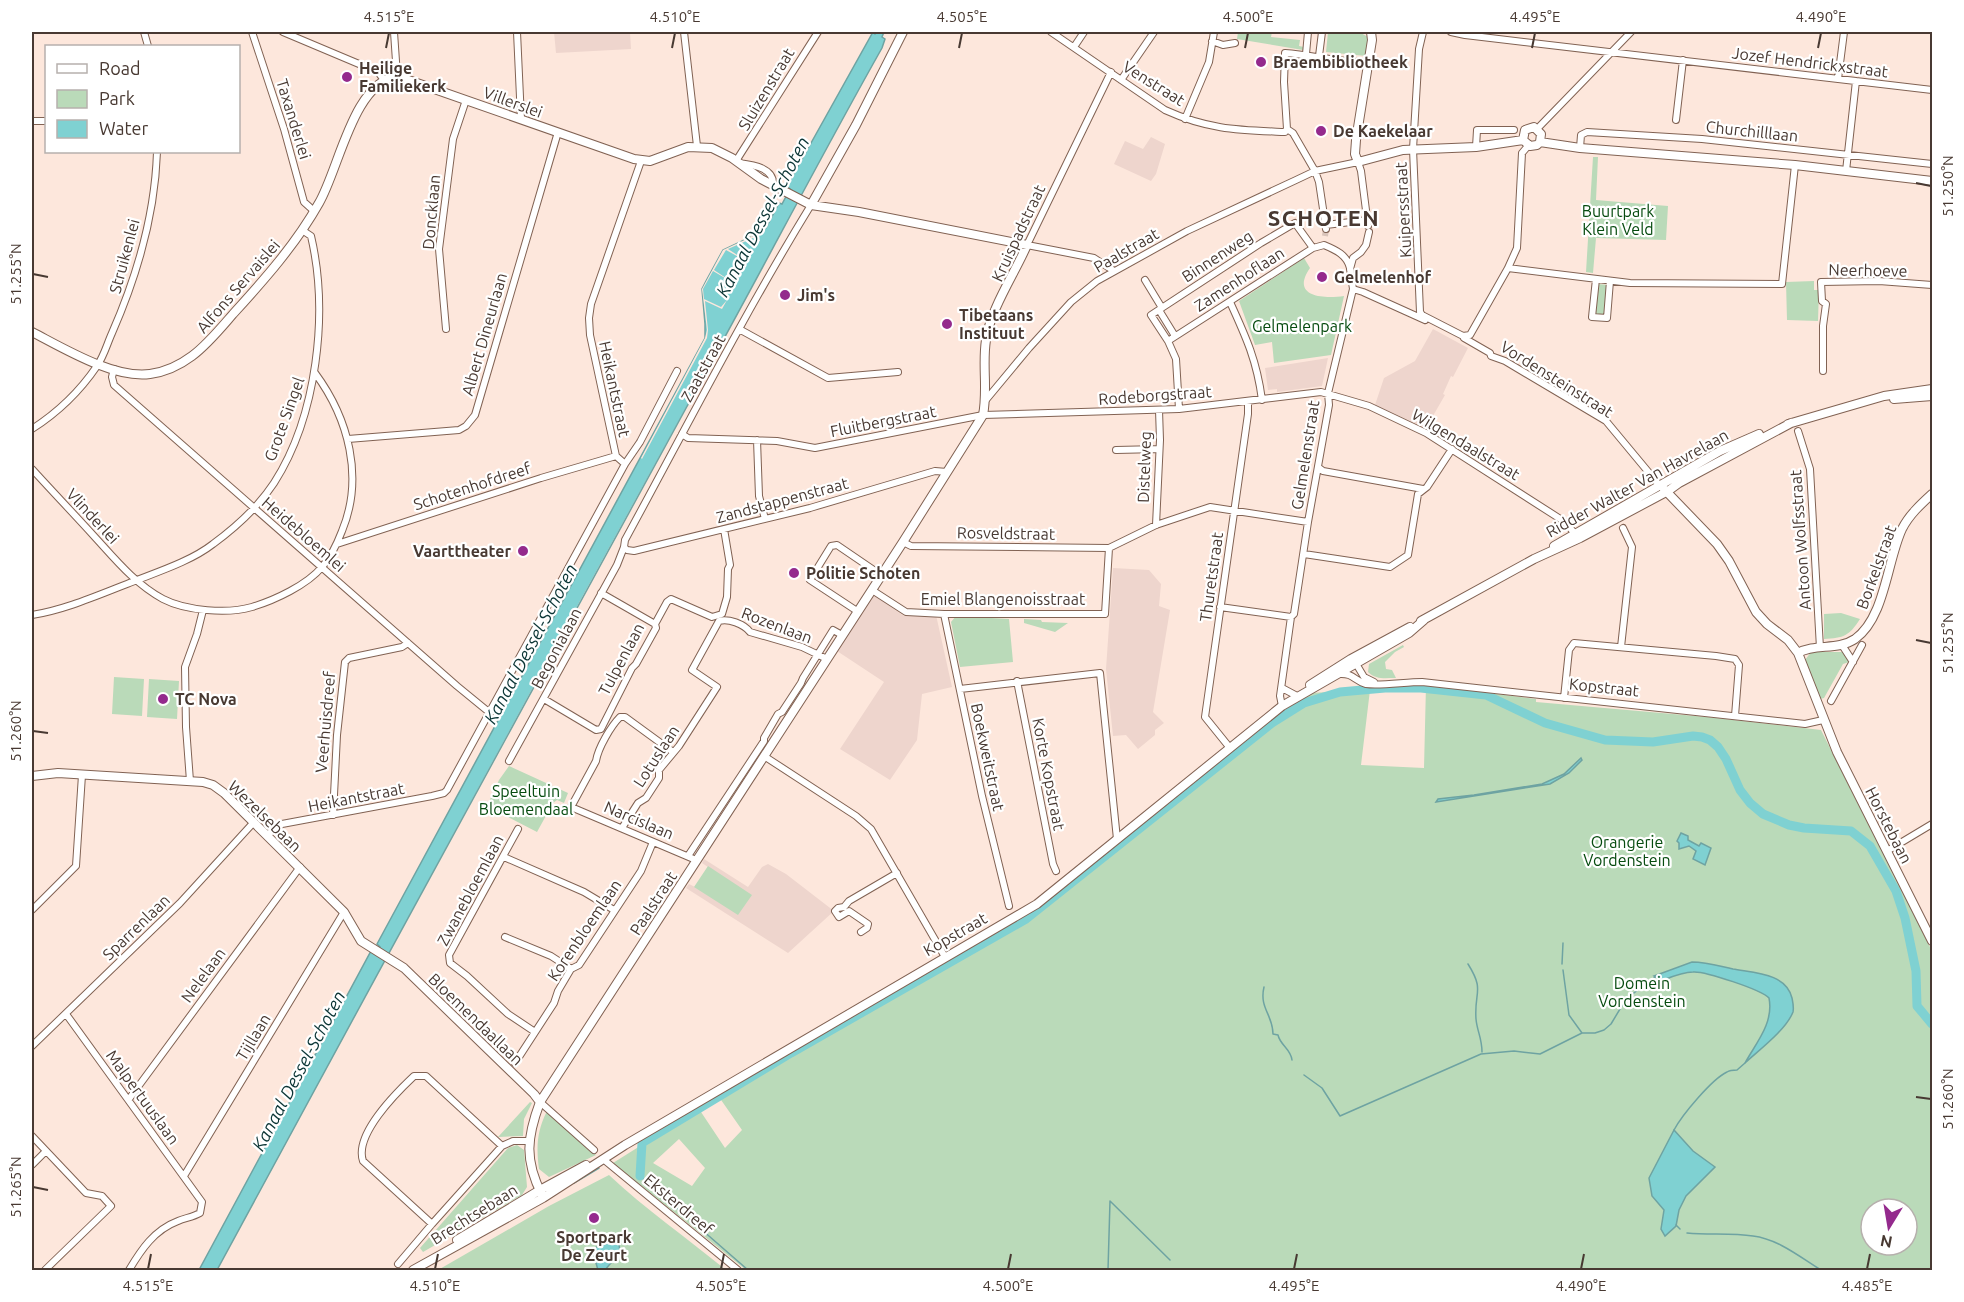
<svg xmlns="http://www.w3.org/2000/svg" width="1964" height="1302" font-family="Ubuntu,sans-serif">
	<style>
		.education { fill: #eed5cd }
		.green { fill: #badab9; fill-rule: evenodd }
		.water { fill: #7fd1d2; stroke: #6ea3a2; stroke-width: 1.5 }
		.pier { fill: #fde7dc }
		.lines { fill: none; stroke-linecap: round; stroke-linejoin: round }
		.stream { stroke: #6ea3a2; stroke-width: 1.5 }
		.river { stroke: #7fd1d2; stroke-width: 9 }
		.minor-tunnel { stroke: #d9c4ba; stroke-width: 6; stroke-dasharray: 6 3; stroke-linecap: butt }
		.minor-casing { stroke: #816253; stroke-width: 8 }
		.tertiary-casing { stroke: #816253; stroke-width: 10 }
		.secondary-casing { stroke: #816253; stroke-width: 10 }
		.minor { stroke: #fff; stroke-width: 6 }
		.tertiary { stroke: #fff; stroke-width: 8 }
		.secondary { stroke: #fff; stroke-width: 8 }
		.ticks { fill: none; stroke: #483932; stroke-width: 2 }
		.poi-dot { fill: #942a8d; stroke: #fff; stroke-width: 2 }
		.labels { text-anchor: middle; stroke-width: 4.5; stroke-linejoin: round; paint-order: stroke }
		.poi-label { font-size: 16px; font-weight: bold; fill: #483932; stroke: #fff; text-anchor: start }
		.street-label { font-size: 16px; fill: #483932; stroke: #fff }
		.park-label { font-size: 16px; fill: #064b0f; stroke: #fff }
		.water-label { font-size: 18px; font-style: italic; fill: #0b3535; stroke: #fff }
		.district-label { font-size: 22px; font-weight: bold; letter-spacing: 1.5px; fill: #483932; stroke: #fff }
		.neatline { fill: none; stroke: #483932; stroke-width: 2 }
		.ticks-label { font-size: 15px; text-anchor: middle; fill: #483932 }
	</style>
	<rect width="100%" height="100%" fill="#fde7dc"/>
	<path class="education" d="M554 32H630L631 49 556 53Z
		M1151 137 1165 144 1156 174 1151 181 1114 164 1125 141 1143 149Z
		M1433 329 1468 348 1453 377 1451 376 1443 394 1445 395 1426 428 1375 405 1384 378 1415 361Z
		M1328 358 1322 386 1277 392V389L1268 390 1265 368Z
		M1113 568 1149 570 1161 584 1159 606 1170 610 1153 712 1164 723 1155 730V735L1138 749 1126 735 1113 736 1106 669Z
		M872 594 904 616 936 615 952 687 922 694 917 740 890 780 840 749 884 682 837 651Z
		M704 859 748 887 762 867 768 864 786 874 834 911 788 953 686 888 689 884 695 887 708 867 702 863Z"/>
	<path class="green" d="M1238 32H1272L1271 37 1300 40 1299 46 1304 47 1303 50 1237 39Z
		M1328 32H1359L1368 37 1366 56 1326 52Z
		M1593 157H1598L1596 200 1668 206 1666 240 1596 238 1593 273 1586 272Z
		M1304 258 1310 268C1290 297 1323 299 1344 296L1331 355 1274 363 1272 342 1255 345 1239 301Z
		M1814 281V290H1819L1818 321 1787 320 1786 282Z
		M1598 284 1608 285 1605 316 1595 315Z
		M1841 613 1860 619C1849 636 1844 638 1824 639V614Z
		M956 616 1009 619 1013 662 960 667 951 622Z
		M1024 619 1041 620 1042 622 1068 623 1055 632 1024 623Z
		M1403 645 1404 647 1395 652 1385 662 1386 669 1392 670 1396 678C1385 678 1376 680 1368 672L1369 664Z
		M1811 652H1843L1849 662 1843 664 1824 698 1820 699 1805 660Z
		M114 677 144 679 142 716 112 714Z
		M149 679 179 681 177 719 147 717Z
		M1426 685 1536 699V702L1707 717 1821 730 1932 951V1270H746L613 1163 699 1109 725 1148 742 1130 719 1097 1025 918 1309 693 1370 690 1361 765 1424 768ZM679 1139 705 1168 692 1186 653 1163ZM1871 1209H1907V1245H1871Z
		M509 766 568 793 564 803 557 800 553 803 537 832 487 806 499 780Z
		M708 866 752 895 738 915 694 887Z
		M530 1102 532 1103 524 1119 523 1136 498 1137Z
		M547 1111 596 1155 549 1177 539 1169C536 1147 537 1131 547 1111Z
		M517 1145 524 1150 527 1187 522 1195 423 1252 420 1248 508 1148Z
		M609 1175C645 1209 687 1238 726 1270H438L549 1206Z"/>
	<path class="water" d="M873 32 875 34 877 32H884L882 37 885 39 882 48C825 149 771 253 715 355 547 659 383 965 217 1270H199L371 951 377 953 380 947 377 944 705 338V324L702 289 706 281 723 250 757 234 766 228 779 203 782 204 790 189 787 186Z
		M1581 758 1582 760 1569 773 1550 784 1436 802 1438 799 1474 795 1542 784 1564 774Z
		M1681 833 1688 836V840L1699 846 1701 843 1711 848 1705 865 1693 859 1696 851 1689 846 1679 849V843L1677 841Z
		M1692 962C1707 962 1719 966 1733 969 1754 973 1786 973 1792 998 1793 1003 1794 1007 1793 1012 1786 1030 1759 1050 1745 1063 1756 1043 1774 1023 1769 998 1762 990 1705 971 1693 972 1682 972 1671 977 1661 981L1654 976Z
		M1674 1130 1693 1151 1715 1167 1686 1196 1679 1210 1676 1226 1665 1236 1661 1229 1664 1210 1652 1196 1649 1178Z
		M616 1240 619 1244 620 1252 605 1270H598L592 1249Z"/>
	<path class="pier" d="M749 235 760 240V241L753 238 728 249 745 260 742 266 744 260 726 250 714 270 735 284 713 271 703 289 704 299 721 307 727 300 722 309 705 301 708 330 707 338 642 459 641 458 705 338 707 330 702 289 723 250 751 237Z"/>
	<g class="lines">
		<path class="stream" d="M1468 964C1485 991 1474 991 1476 1019 1477 1031 1482 1038 1482 1052
			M1562 964 1563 943
			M1563 970 1569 1015 1582 1033
			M1264 987C1259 1008 1273 1015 1273 1034L1278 1035C1280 1045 1291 1049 1292 1060
			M1304 1075 1322 1088 1340 1116 1481 1054 1514 1051 1540 1054 1582 1033H1595L1604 1030 1611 1024 1626 999 1655 977
			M1674 1130C1682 1115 1712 1079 1727 1072 1730 1070 1734 1070 1737 1070L1745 1063
			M640 1176 748 1270
			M574 1183 599 1168
			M1676 1225 1680 1229
			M1687 1233C1709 1235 1731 1233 1753 1236 1778 1239 1800 1257 1821 1270
			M1108 1270 1110 1201 1170 1260"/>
		<path class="river" d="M640 1176 642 1143 791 1053 1026 919 1272 723 1304 703 1340 692 1385 688H1421L1486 695 1545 723 1605 740 1653 742 1693 736 1702 737 1710 740 1718 747 1726 759 1740 790 1750 803 1763 814 1789 825 1804 828 1851 831 1870 846 1896 891 1905 918 1916 971 1917 1006 1932 1024"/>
		<path class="minor-tunnel" d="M1325 236 1326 229"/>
		<g class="minor-casing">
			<path id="minor" d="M144 32 148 46
				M252 32 284 129 304 202 314 211
				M283 32 378 72 384 80
				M394 32 397 76
				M517 32 521 119
				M684 32 697 146
				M1051 32 1165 110C1209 130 1239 130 1285 132L1287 129
				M1423 32 1419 49 1413 149 1420 312 1422 315 1463 336 1470 335 1508 268 1517 248 1522 153 1528 146
				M1451 32 1465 35 1932 90
				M1212 41 1223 45 1235 43
				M1074 47 1084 32
				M1306 54 1308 32
				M1319 56 1322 32
				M1111 72 1027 245 1094 258 1114 271
				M1838 79 1844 32
				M1121 80 1154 32
				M1185 119 1209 62 1214 32
				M1676 120 1683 60
				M32 121H46
				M1287 129 1284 82 1285 53C1313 55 1342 63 1369 62
				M1287 129 1293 133 1315 171 1319 182 1326 229
				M1537 129 1631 32
				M1476 147 1477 130H1514
				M1580 148 1581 135 1587 132 1702 139 1932 164
				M736 161 818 32
				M739 163C754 165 775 168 773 186
				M1846 171 1856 81
				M1326 225 1367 220
				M1508 268 1630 283 1782 284 1795 165
				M1596 279 1592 317 1607 318 1610 281
				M1145 280 1162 308
				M1353 289 1363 292 1425 320
				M1230 302C1246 337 1257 361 1262 400
				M1159 310 1175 336
				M446 329 439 249 453 139 466 100
				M739 329 828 378 898 372
				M1464 338 1490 353 1491 356 1505 361 1606 421 1660 486
				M1168 341 1313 248 1324 245C1336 250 1347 255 1350 268
				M114 369 112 377 114 385 457 686 490 713
				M1823 371V326L1826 304 1822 301 1821 282 1879 281 1932 285
				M985 401 1029 348 1071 302 1097 281 1187 231 1296 180 1315 171 1358 162 1361 171 1368 226
				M1179 409 1176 359 1168 341 1151 315 1261 243 1295 223 1313 248
				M32 429C57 413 80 391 97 366 104 356 107 344 112 333 137 276 155 214 157 152
				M1798 431 1810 469 1820 648
				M682 434 688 438 777 441 815 448 983 415 1179 409 1321 392 1369 406 1426 433 1565 522 1576 535
				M348 439 459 430 466 426 475 415 558 132
				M757 440 759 496 765 519
				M1116 450 1159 449
				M625 464 616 456 590 335 589 318 591 304 641 161
				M1319 468 1323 471 1423 489
				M32 469C52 491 73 513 93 535 115 559 135 584 163 599 186 611 228 614 252 607 275 600 307 585 322 567 331 557 337 544 342 531 364 478 349 419 315 373
				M1156 525 1160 440 1159 410
				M903 542 911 546 1109 548
				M337 544 541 478 616 456
				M624 547 627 550 634 551 810 508 935 471 947 472
				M1109 548 1156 525 1210 507 1308 522
				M1304 554 1390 567 1408 555 1418 494 1427 487 1452 449
				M872 590 906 612 944 614H1105L1109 548
				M601 593 655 624
				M1220 607 1291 617
				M857 611 810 580 831 546 837 545 881 575
				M944 614 982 796 1009 906
				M32 615C64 610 96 596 127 584 154 573 190 562 213 544 236 527 259 506 274 483 317 416 329 313 311 236L302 230
				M1842 645 1853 662
				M1621 647 1632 547 1623 528
				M1355 662 1364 677 1374 682
				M1339 674C1354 673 1354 681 1366 684 1380 686 1406 682 1422 682L1805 724 1823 720
				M1017 681 1053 864 1056 871
				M1282 688 1297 696
				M960 689 1100 673 1117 839
				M1564 698 1569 650 1574 643 1716 656 1735 659 1739 665 1735 716
				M544 699 596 730 601 729 632 668 636 664 656 628 655 624 667 602 671 599 712 617 722 614 727 597 728 569 730 565 724 529
				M1831 701 1862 645
				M1282 706 1280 696 1291 617 1294 614 1308 522 1329 405 1328 393 1353 289 1350 269 1353 258 1361 252 1366 245 1369 232
				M1230 748 1205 717 1248 414V401
				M673 752 625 717H620C611 726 598 748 596 761L571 807 696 860
				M764 756 856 816 871 829 945 957
				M509 761 617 565 624 547 625 540C686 428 744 314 811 205
				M190 781 186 727 185 667 197 634 203 610
				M333 815 337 735 345 662 349 658 402 647 408 643
				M622 828 638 803 646 798 659 778V770L679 746 717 687 692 670 719 621C728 618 744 624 750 632L802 647 827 659
				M518 829 449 955 450 963 467 976 508 1014 535 1032
				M267 835 282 824 432 796 444 793 447 790 625 464 640 442 677 371
				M1887 851 1932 824
				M688 856 764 741V738L778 714 782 712 801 683 803 678 833 630 842 635
				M504 857 584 892 614 910
				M32 910 76 866 82 775
				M861 932 867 928 868 924 849 911 839 917 835 911 838 908 844 907 849 901 897 873
				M505 937 551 956 571 969
				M66 1014 202 1202 200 1213C193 1217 185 1218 178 1221 154 1230 141 1250 129 1270
				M32 1046 180 903 254 822
				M515 1063 554 1003 558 991 571 969 579 965 641 871 653 842
				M129 1099 300 867
				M540 1102 594 1150
				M32 1136 86 1193 102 1196 111 1206 45 1270
				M502 1146 426 1076H414C396 1093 354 1135 363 1161L432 1224 502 1146 513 1141H528
				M603 1159 738 1270
				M32 1165 46 1151
				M184 1176 344 912
				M398 1264 432 1224"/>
		</g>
		<g class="tertiary-casing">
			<path id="tertiary" d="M1371 32 1372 40 1356 140 1355 154 1358 162 1403 150 1476 147 1523 140
				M1523 140 1525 130 1534 127 1541 134 1540 142
				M1523 140 1530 146 1537 145 1540 142
				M1540 142 1580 148 1795 165 1932 181
				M811 205 856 125 903 32
				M32 332C63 348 114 379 150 374 165 372 180 365 192 356 207 345 220 329 233 314 264 280 296 244 319 203 339 169 353 83 397 76L634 159 650 161 688 147 712 148 732 158 761 179 811 205 859 212 1027 245C1015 273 990 310 986 340 982 365 988 390 983 415L903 542 540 1102C527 1137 524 1160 542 1195
				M1664 489 1717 544 1729 561 1756 612 1767 624 1788 640 1798 653 1837 752 1932 941
				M1798 653C1816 643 1837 651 1855 639 1885 618 1887 561 1902 529 1909 515 1921 504 1932 494
				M32 776 58 773 203 782 213 785 224 793 344 912 361 941 404 968 534 1094 540 1102"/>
		</g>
		<g class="secondary-casing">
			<path id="secondary" d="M1894 399 1932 396
				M1788 424 1884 396 1932 389
				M1554 546 1720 451 1759 434
				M1421 621 1534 559 1580 538 1668 491 1679 483 1791 423
				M1310 685 1351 659 1410 627
				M457 1240 540 1190 586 1165
				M413 1270 543 1198 625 1145 1037 904 1282 706 1409 633 1424 620"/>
		</g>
		<use href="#minor" class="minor"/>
		<use href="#tertiary" class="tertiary"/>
		<use href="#secondary" class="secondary"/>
	</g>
	<path class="ticks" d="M386 48 389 33M672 48 675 33M959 48 962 33M1245 48 1248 33M1532 48 1535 33M1818 48 1821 33M1916 183 1931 186M33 274 48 277M1916 640 1931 643M33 731 48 733M1916 1097 1931 1099M33 1187 48 1190M148 1269 151 1254M435 1269 438 1254M721 1269 724 1254M1008 1269 1011 1254M1294 1269 1297 1254M1581 1269 1584 1254M1867 1269 1870 1254"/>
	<g class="poi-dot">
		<circle cx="1261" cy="62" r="6"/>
		<circle cx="347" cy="77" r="6"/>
		<circle cx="1321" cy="131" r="6"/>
		<circle cx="1322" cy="277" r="6"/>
		<circle cx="785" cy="295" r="6"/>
		<circle cx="947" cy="324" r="6"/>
		<circle cx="523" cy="551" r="6"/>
		<circle cx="794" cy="573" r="6"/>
		<circle cx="163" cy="699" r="6"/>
		<circle cx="594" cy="1218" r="6"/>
	</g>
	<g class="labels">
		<g class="poi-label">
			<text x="1273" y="68">Braembibliotheek</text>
			<text x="359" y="74">Heilige<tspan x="359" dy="18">Familiekerk</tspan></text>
			<text x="1333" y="137">De Kaekelaar</text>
			<text x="1334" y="283">Gelmelenhof</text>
			<text x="797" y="301">Jim's</text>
			<text x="959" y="321">Tibetaans<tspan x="959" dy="18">Instituut</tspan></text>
			<text x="511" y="557" text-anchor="end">Vaarttheater</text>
			<text x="806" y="579">Politie Schoten</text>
			<text x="175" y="705">TC Nova</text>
			<text x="594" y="1243" text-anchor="middle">Sportpark<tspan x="594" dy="18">De Zeurt</tspan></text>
		</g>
		<g class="street-label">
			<text transform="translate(1810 62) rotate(7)" y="6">Jozef Hendrickxstraat</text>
			<text transform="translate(1154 83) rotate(32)" y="6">Venstraat</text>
			<text transform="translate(766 89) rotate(-59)" y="6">Sluizenstraat</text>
			<text transform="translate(513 102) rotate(20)" y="6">Villerslei</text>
			<text transform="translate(294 119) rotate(73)" y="6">Taxanderlei</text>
			<text transform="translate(1752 131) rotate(6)" y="6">Churchilllaan</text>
			<text transform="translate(1403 210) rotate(-93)" y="6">Kuipersstraat</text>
			<text transform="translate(431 212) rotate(-85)" y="6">Doncklaan</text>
			<text transform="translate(1018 233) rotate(-65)" y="6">Kruispadstraat</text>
			<text transform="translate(1126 250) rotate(-30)" y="6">Paalstraat</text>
			<text transform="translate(124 256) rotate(-75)" y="6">Struikenlei</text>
			<text transform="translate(1217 256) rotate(-33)" y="6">Binnenweg</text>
			<text transform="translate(1868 270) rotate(1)" y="6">Neerhoeve</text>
			<text transform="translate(1239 279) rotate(-33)" y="6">Zamenhoflaan</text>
			<text transform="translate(238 286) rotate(-49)" y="6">Alfons Servaislei</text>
			<text transform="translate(484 334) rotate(-74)" y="6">Albert Dineurlaan</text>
			<text transform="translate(703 368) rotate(-61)" y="6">Zaatstraat</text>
			<text transform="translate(1557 379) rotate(32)" y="6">Vordensteinstraat</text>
			<text transform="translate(615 389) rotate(78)" y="6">Heikantstraat</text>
			<text transform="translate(1155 395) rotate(-4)" y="6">Rodeborgstraat</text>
			<text transform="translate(284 419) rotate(-70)" y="6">Grote Singel</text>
			<text transform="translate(883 421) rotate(-11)" y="6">Fluitbergstraat</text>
			<text transform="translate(1466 444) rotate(31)" y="6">Wilgendaalstraat</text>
			<text transform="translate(1305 455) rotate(-81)" y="6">Gelmelenstraat</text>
			<text transform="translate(1144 467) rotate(-88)" y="6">Distelweg</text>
			<text transform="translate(1637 483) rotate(-29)" y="6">Ridder Walter Van Havrelaan</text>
			<text transform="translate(472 486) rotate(-18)" y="6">Schotenhofdreef</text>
			<text transform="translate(782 500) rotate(-15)" y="6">Zandstappenstraat</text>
			<text transform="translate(93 516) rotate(47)" y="6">Vlinderlei</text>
			<text transform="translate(1006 533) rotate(1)" y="6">Rosveldstraat</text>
			<text transform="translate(304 534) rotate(41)" y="6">Heidebloemlei</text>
			<text transform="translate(1800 540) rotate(-94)" y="6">Antoon Wolfsstraat</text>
			<text transform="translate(1876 567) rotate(-70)" y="6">Borkelstraat</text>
			<text transform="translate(1211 577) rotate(-82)" y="6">Thuretstraat</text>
			<text x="1003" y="605">Emiel Blangenoisstraat</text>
			<text transform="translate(777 625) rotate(21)" y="6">Rozenlaan</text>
			<text transform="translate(556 648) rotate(-62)" y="6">Begonialaan</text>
			<text transform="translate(621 659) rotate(-62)" y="6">Tulpenlaan</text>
			<text transform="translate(1604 687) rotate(6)" y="6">Kopstraat</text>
			<text transform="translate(325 722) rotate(-85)" y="6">Veerhuisdreef</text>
			<text transform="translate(656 756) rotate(-57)" y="6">Lotuslaan</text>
			<text transform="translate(988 757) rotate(78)" y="6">Boekweitstraat</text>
			<text transform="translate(1049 774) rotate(79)" y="6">Korte Kopstraat</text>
			<text transform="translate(356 797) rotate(-11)" y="6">Heikantstraat</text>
			<text transform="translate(265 816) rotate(44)" y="6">Wezelsebaan</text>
			<text transform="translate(639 820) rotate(23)" y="6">Narcislaan</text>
			<text transform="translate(1889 825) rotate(63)" y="6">Horstebaan</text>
			<text transform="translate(470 890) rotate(-62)" y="6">Zwanebloemlaan</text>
			<text transform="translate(653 903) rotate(-57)" y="6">Paalstraat</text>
			<text transform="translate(136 927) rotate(-44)" y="6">Sparrenlaan</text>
			<text transform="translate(584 930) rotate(-56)" y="6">Korenbloemlaan</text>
			<text transform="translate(955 934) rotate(-30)" y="6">Kopstraat</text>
			<text transform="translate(203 975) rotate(-54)" y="6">Nelelaan</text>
			<text transform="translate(476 1019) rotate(44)" y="6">Bloemendaallaan</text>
			<text transform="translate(253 1037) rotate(-59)" y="6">Tijllaan</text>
			<text transform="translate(143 1097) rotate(54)" y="6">Malpertuuslaan</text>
			<text transform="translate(679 1204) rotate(40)" y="6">Eksterdreef</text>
			<text transform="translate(474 1214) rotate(-32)" y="6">Brechtsebaan</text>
		</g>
		<g class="park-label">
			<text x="1618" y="217">Buurtpark<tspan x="1618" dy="18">Klein Veld</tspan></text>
			<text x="1302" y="332">Gelmelenpark</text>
			<text x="526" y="797">Speeltuin<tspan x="526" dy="18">Bloemendaal</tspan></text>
			<text x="1627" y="848">Orangerie<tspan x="1627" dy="18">Vordenstein</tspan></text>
			<text x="1642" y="989">Domein<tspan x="1642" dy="18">Vordenstein</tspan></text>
		</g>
		<g class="water-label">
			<text transform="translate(763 217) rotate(-62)" y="6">Kanaal Dessel-Schoten</text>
			<text transform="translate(531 644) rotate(-62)" y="6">Kanaal Dessel-Schoten</text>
			<text transform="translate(299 1071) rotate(-62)" y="6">Kanaal Dessel-Schoten</text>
		</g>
		<g class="district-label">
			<text x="1324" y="226">SCHOTEN</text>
		</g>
	</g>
	<rect width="1964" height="1302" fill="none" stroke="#ffffff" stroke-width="66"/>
	<rect x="45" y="45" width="195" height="108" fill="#ffffff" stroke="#b6b0ad" stroke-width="1.5"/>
	<rect x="57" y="64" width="30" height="9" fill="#ffffff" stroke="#b6b0ad" stroke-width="1.5"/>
	<text x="99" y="75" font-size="18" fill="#483932">Road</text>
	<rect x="57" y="90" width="30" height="18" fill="#badab9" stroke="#b6b0ad" stroke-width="1.5"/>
	<text x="99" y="105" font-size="18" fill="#483932">Park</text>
	<rect x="57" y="120" width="30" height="18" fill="#7fd1d2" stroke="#b6b0ad" stroke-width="1.5"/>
	<text x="99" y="135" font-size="18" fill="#483932">Water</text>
	<g transform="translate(1889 1227) rotate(191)"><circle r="28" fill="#ffffff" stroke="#b6b0ad" stroke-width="1.5"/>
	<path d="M0-4.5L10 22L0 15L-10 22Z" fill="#942a8d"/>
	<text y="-9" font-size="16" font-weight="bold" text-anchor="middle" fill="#483932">N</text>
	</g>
	<rect x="33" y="33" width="1898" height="1236" class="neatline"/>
	<g class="ticks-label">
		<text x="389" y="22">4.515°E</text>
		<text x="675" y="22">4.510°E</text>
		<text x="962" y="22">4.505°E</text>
		<text x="1248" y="22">4.500°E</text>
		<text x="1535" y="22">4.495°E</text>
		<text x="1821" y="22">4.490°E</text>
		<text transform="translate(1948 186) rotate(-90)" y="5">51.250°N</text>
		<text transform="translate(16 274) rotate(-90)" y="5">51.255°N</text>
		<text transform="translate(1948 643) rotate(-90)" y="5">51.255°N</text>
		<text transform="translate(16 731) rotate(-90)" y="5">51.260°N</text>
		<text transform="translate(1948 1099) rotate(-90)" y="5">51.260°N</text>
		<text transform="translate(16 1187) rotate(-90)" y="5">51.265°N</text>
		<text x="148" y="1291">4.515°E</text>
		<text x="435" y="1291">4.510°E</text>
		<text x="721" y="1291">4.505°E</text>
		<text x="1008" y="1291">4.500°E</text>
		<text x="1294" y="1291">4.495°E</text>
		<text x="1581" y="1291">4.490°E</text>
		<text x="1867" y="1291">4.485°E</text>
	</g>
</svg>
